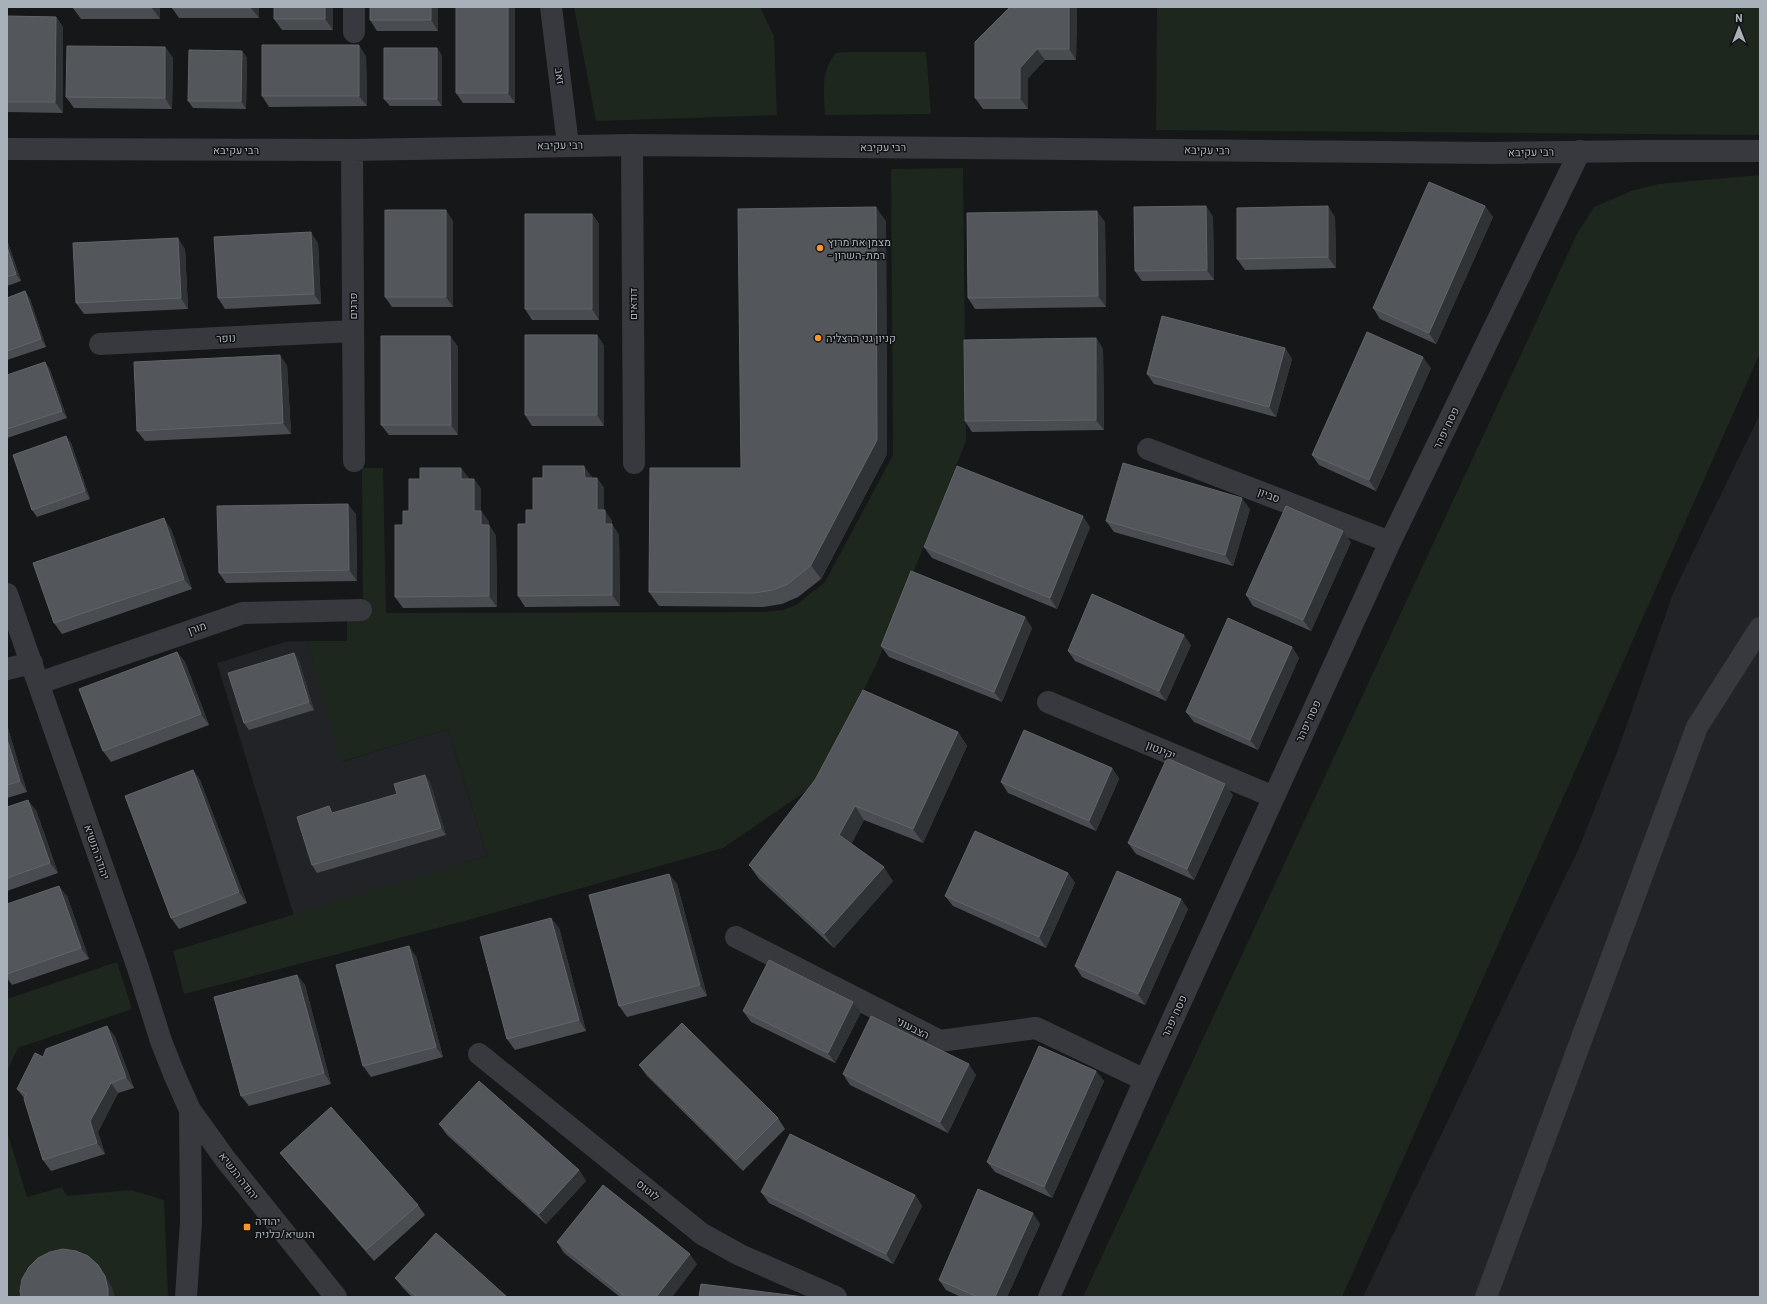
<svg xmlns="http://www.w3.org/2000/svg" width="1767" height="1304" font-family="Barlow,Heebo,sans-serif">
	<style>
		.built { fill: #222326 }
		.green { fill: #1e271e }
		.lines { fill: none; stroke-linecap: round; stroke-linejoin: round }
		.minor { stroke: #37393e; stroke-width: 22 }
		.wall { fill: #494c51 }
		.shaded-wall { fill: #303335 }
		.building { fill: #53575c; stroke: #61656b }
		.poi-dot { fill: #fa952d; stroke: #111213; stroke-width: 1.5 }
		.labels { text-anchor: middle; stroke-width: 3; stroke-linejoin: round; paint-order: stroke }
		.street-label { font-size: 11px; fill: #a8b0b9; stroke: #111213 }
		.poi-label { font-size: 11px; fill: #a8b0b9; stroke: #111213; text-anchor: start }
	</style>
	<rect width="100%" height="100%" fill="#161718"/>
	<path class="built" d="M1760 414V1297H1363L1579 848 1616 755 1674 591Z
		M307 641 342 762 448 729 487 856 294 916 217 663 285 642Z"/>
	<path class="green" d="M574 7H760L774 36 777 115 596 121Z
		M1157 7H1760V135L1156 130Z
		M847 52H926L931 114 825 115C824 93 820 71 836 53Z
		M963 168 966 441 877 663 818 783 723 848 468 920 184 994 173 951 487 856 448 729 341 762 307 641H347V620H363L362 468H383L386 613 765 612 783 610 796 605 825 582 893 455 891 169Z
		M1760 175V353L1342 1297H1083L1577 234 1594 207 1631 191 1659 184Z
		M117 962 132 1009 18 1048 7 1071V999Z
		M7 1131 27 1197 62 1187 67 1196 131 1190 164 1200 168 1297H7Z"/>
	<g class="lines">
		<path class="minor" d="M354 7V32
			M551 7 568 145
			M632 145 634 463
			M7 149 352 150 632 145 1493 153 1643 151H1760
			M352 150 354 461
			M100 344 353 331
			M1148 449 1390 542
			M7 594 138 968 161 1041 174 1074 190 1110 226 1160 336 1297
			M7 669 32 663
			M39 683 243 613 361 610
			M1048 702 1274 797
			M736 937 940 1041 1036 1028 1145 1080
			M479 1054 702 1234 740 1255 836 1297
			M186 1297 191 1222 190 1110
			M1049 1297 1145 1080 1390 542 1580 151
			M1486 1297 1697 727 1760 628"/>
	</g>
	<path class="wall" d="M160 7V19H81L73 8Z
		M259 7V18H179L172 8Z
		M333 7V30H282L274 19Z
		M438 7V31H377L370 20Z
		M515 7V103H463L456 93Z
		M1010 7H1077L1076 60H1045L1028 78V109H983L975 98Z
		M7 16 56 17 63 27V113L7 112Z
		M165 47 173 58 172 109 74 108 66 97Z
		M437 48 442 56V106H390L384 99Z
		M242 51 247 58 246 109 193 108 188 101Z
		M366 56 367 106 269 107 262 96Z
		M1206 206 1213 217 1214 280 1142 281 1135 271Z
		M1485 206 1493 217 1436 344 1380 319 1373 308Z
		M592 214 599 224V320H532L525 309Z
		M1335 217 1336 268 1245 270 1237 259Z
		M453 221V307H392L385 297Z
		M886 221 887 454 821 579 798 597 782 604 763 607 659 606 649 592 741 468Z
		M1105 222 1106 307 975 309 968 298Z
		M7 240 21 281 7 286Z
		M318 243 321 304 225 309 218 298Z
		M185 249 188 309 84 314 76 303Z
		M25 291 30 299 46 347 7 360V298Z
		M597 335 604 346V426H532L525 415Z
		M450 336 458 347V435H389L381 425Z
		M1096 338 1103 349 1104 430 972 432 965 421Z
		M1285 348 1292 359 1276 417 1154 384 1147 374Z
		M45 362 50 370 67 418 7 438V375Z
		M287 365 291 434 145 441 137 431Z
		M1431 368 1376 491 1319 465 1312 455Z
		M66 436 71 443 90 499 37 517 32 510Z
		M592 477V478H597L604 488V510L612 521V524L619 535 620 606 525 607 518 596 526 524 533 510Z
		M469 478V479H474L481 489V511L489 522V525L496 536 497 607 403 608 395 597 403 525 409 511Z
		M1250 509 1233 566 1114 532 1106 521Z
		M356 514 357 581 226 583 219 573Z
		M1090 527 1057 609 932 558 924 547Z
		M171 529 192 589 62 634 54 623Z
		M1351 542 1311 631 1253 606 1246 595Z
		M1025 617 1032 628 1002 702 889 657 881 646Z
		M1191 645 1166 701 1075 661 1068 651Z
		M1292 647 1299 658 1258 750 1194 722 1186 712Z
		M177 652 185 662 209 725 111 762 103 751Z
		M294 653 299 661 314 710 249 730 244 723Z
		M7 725 27 792 7 798Z
		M958 732 967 746 923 843 864 820 851 844 893 881 834 948 759 879 749 865Z
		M1112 768 1119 779 1096 831 1008 793 1001 782Z
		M193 770 200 780 247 903 179 929 171 918Z
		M430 782 446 835 317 873 312 865 334 813 397 794Z
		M1233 795 1194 880 1136 854 1128 843Z
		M7 807 36 810 58 873 7 891Z
		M1068 873 1075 883 1046 948 953 906 945 896Z
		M669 874 677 884 707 996 627 1017 619 1006Z
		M67 896 89 959 12 985 7 978V904Z
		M1181 899 1188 909 1145 1005 1082 977 1075 966Z
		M551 918 559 928 586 1031 515 1050 507 1039Z
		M416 956 443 1057 371 1077 363 1066Z
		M297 975 305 985 331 1084 249 1106 241 1096Z
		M853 1002 861 1012 835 1063 751 1022 743 1011Z
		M107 1026 115 1037 134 1088 118 1093 98 1132 105 1154 51 1171 43 1160 24 1098 17 1089 43 1057Z
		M639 1065 778 1118 785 1129 743 1171 647 1076Z
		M1096 1071 1104 1081 1052 1198 995 1172 987 1162Z
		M843 1074 976 1075 948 1133 850 1085Z
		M439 1124 579 1170 586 1181 546 1224 447 1135Z
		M280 1153 418 1205 425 1215 374 1261 288 1163Z
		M761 1192 915 1195 922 1206 893 1264 769 1203Z
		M1040 1224 1007 1297H961L946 1290 939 1280Z
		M557 1242 697 1264 672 1297H620L564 1253Z
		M395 1278 507 1297H412L403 1288Z"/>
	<path class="shaded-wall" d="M152 7H160V19L152 8Z
		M251 7H259V18L251 8Z
		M325 7H333V30L325 19Z
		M431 7H438V31L431 20Z
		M508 7H515V103L508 93Z
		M1069 7H1077L1076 60 1069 49Z
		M56 17 63 27V113L55 102Z
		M359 45 366 56 367 106 359 96Z
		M165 47 173 58 172 109 165 98Z
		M437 48 442 56V106L437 99Z
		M1037 49 1045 60 1028 78V109L1020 98V68Z
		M242 51 247 58 246 109 241 101Z
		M1206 206 1213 217 1214 280 1207 270Z
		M1328 206 1335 217 1336 268 1328 257Z
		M1485 206 1493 217 1436 344 1429 333Z
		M876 207 886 221 887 454 821 579 811 565Z
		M446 210 453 221V307L446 297Z
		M1097 211 1105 222 1106 307 1098 296Z
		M592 214 599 224V320L592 309Z
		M311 232 318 243 321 304 314 294Z
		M178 238 185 249 188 309 181 298Z
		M7 240 21 281 16 274 7 247Z
		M25 291 30 299 46 347 41 339Z
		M597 335 604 346V426L597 415Z
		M450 336 458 347V435L451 425Z
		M1096 338 1103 349 1104 430 1096 420Z
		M1285 348 1292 359 1276 417 1269 407Z
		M280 355 287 365 291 434 283 423Z
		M1423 357 1431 368 1376 491 1369 480Z
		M45 362 50 370 67 418 62 411Z
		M66 436 71 443 90 499 85 491Z
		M584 466 592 477V488L585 478Z
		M461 468 469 478V489L461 479Z
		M597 478 604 488V521L597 510Z
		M474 479 481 489V517V511L489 522V525L496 536 497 607 489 596 474 511Z
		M1242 498 1250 509 1233 566 1225 555Z
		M348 504 356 514 357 581 349 570Z
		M605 510 612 521V524L619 535 620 606 612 595 605 524Z
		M1083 516 1090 527 1057 609 1050 598Z
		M164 518 171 529 192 589 184 579Z
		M1343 531 1351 542 1311 631 1303 620Z
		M1025 617 1032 628 1002 702 994 692Z
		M1184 635 1191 645 1166 701 1159 691Z
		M1292 647 1299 658 1258 750 1250 740Z
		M177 652 185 662 209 725 201 714Z
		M294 653 299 661 314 710 309 702Z
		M7 725 27 792 20 781 7 739Z
		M958 732 967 746 923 843 913 829Z
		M1112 768 1119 779 1096 831 1089 821Z
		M193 770 200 780 247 903 239 892Z
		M425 775 430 782 446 835 441 828Z
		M1225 784 1233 795 1194 880 1187 869Z
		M28 800 36 810 58 873 50 863Z
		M855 806 864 820 849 849 839 835Z
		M884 867 893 881 834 948 824 934Z
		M1068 873 1075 883 1046 948 1039 937Z
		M669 874 677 884 707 996 700 985Z
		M59 886 67 896 89 959 81 948Z
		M1181 899 1188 909 1145 1005 1138 994Z
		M551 918 559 928 586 1031 579 1020Z
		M409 946 416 956 443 1057 436 1047Z
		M297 975 305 985 331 1084 324 1073Z
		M853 1002 861 1012 835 1063 828 1053Z
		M107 1026 115 1037 134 1088 126 1077Z
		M969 1064 976 1075 948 1133 940 1122Z
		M1096 1071 1104 1081 1052 1198 1044 1187Z
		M111 1083 118 1093 98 1132 105 1154 97 1143 90 1121Z
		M579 1170 586 1181 546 1224 539 1214Z
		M915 1195 922 1206 893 1264 886 1254Z
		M1033 1213 1040 1224 1007 1297H995Z
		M690 1254 697 1264 672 1297H656Z
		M98 1265 112 1287 115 1297H108Z"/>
	<path class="building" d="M73 7H152V8H73Z
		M172 7H251V8H172Z
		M274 7H325V19H274Z
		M370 7H431V20H370Z
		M456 7H508V93H456Z
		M1010 7H1069V49H1037L1020 68V98H975V42Z
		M7 16 56 17 55 102H7Z
		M262 45H359V96H262Z
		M67 46 165 47V98L66 97Z
		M384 48H437V99H384Z
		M189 50 242 51 241 101H188Z
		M1429 182 1485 206 1429 333 1373 308Z
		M1206 206 1207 270 1135 271 1134 207Z
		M1328 206V257L1237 259V208Z
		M876 207 877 440 811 565 788 584 773 590 754 593 649 592 650 468H741L738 209Z
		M385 210H446V297H385Z
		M1097 211 1098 296 968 298 967 213Z
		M525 214H592V309H525Z
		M311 232 314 294 218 298 214 237Z
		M178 238 181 298 76 303 73 243Z
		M7 247 16 274 7 277Z
		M25 291 41 339 7 351V298Z
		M1162 316 1285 348 1269 407 1147 374Z
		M1367 332 1423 357 1369 480 1312 455Z
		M525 335H597V415H525Z
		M381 336H450L451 425H381Z
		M1096 338V420L965 421 964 340Z
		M280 355 283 423 137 431 134 362Z
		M45 362 62 411 7 429V375Z
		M66 436 85 491 32 510 13 455Z
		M1123 463 1242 498 1225 555 1106 521Z
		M543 466H584L585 478H597V510H605V524H612V595L518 596V524H526V510H533V478H543Z
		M957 466 1083 516 1050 598 924 547Z
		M420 468H461V479H474V511H481V525H489V596L395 597V525H403V511H409V479H420Z
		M348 504 349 570 219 573 217 506Z
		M1286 506 1343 531 1303 620 1246 595Z
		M164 518 184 579 54 623 33 563Z
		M911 571 1025 617 994 692 881 646Z
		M1092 594 1184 635 1159 691 1068 651Z
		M1228 618 1292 647 1250 740 1186 712Z
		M177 652 201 714 103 751 79 689Z
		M294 653 309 702 244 723 228 673Z
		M863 690 958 732 913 829 855 806 839 835 884 867 824 934 749 865 815 780Z
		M1024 730 1112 768 1089 821 1001 782Z
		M7 739 20 781 7 785Z
		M1167 758 1225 784 1187 869 1128 843Z
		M193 770 239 892 171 918 125 796Z
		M425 775 441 828 312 865 297 817 329 806 332 813 397 794 394 784Z
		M28 800 50 863 7 878V807Z
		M975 831 1068 873 1039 937 945 896Z
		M1117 871 1181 899 1138 994 1075 966Z
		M669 874 700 985 619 1006 589 895Z
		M59 886 81 948 7 974V904Z
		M551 918 579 1020 507 1039 480 937Z
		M409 946 436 1047 363 1066 336 965Z
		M769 960 853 1002 828 1053 743 1011Z
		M297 975 324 1073 241 1096 214 997Z
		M871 1016 969 1064 940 1122 843 1074Z
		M682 1023 778 1118 736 1160 639 1065Z
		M107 1026 126 1077 111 1083 90 1121 97 1143 43 1160 24 1099 26 1094 17 1089 35 1053 43 1057 46 1049Z
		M1039 1046 1096 1071 1044 1187 987 1162Z
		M479 1081 579 1170 539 1214 439 1124Z
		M331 1107 418 1205 366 1250 280 1153Z
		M790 1134 915 1195 886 1254 761 1192Z
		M603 1185 690 1254 656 1297H626L557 1242Z
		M978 1189 1033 1213 995 1297H978L939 1280Z
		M436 1233 507 1297H417L395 1278Z
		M63 1249 76 1251 88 1256 98 1265 105 1276 108 1289V1297H21L20 1291 22 1279 29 1267 38 1258 50 1252Z
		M701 1284 804 1297H699Z"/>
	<g class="poi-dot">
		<circle cx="820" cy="248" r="4"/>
		<circle cx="818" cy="338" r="4"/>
		<rect x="243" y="1223" width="8" height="8" rx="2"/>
	</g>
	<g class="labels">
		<g class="street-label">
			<text transform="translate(560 76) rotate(83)" y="4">זאב</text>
			<text transform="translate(560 145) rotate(-1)" y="4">רבי עקיבא</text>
			<text x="883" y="151">רבי עקיבא</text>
			<text x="236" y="154">רבי עקיבא</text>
			<text transform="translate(1207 150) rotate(1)" y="4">רבי עקיבא</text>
			<text transform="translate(1531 152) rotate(-1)" y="4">רבי עקיבא</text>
			<text transform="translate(633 304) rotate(-90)" y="4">דודאים</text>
			<text transform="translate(353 306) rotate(-90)" y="4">פרגים</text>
			<text transform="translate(226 338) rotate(-3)" y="4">נופר</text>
			<text transform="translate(1446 428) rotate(-64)" y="4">פסח יפהר</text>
			<text transform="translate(1269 495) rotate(21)" y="4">סביון</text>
			<text transform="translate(197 628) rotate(-19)" y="4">מורן</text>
			<text transform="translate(1308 721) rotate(-65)" y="4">פסח יפהר</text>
			<text transform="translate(1161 750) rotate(23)" y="4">יקינטון</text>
			<text transform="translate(97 852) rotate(71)" y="4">יהודה הנשיא</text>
			<text transform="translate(1174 1016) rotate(-65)" y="4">פסח יפהר</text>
			<text transform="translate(913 1028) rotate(27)" y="4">הצבעוני</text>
			<text transform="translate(239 1176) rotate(52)" y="4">יהודה הנשיא</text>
			<text transform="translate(648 1190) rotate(39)" y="4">לוטוס</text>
		</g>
		<g class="poi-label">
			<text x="828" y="246">מצמן את מרוץ<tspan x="828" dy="13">- רמת-השרון</tspan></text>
			<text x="826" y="342">קניון גני הרצליה</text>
			<text x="255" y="1225">יהודה<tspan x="255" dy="13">הנשיא/כלנית</tspan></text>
		</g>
	</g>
	<rect width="1767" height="1304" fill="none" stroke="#a8b0b9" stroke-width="16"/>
	<g transform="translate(1739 28)" stroke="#111213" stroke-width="3" paint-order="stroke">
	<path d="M0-3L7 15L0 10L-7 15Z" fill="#a8b0b9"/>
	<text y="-6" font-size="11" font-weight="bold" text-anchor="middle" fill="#a8b0b9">N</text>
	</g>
</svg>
